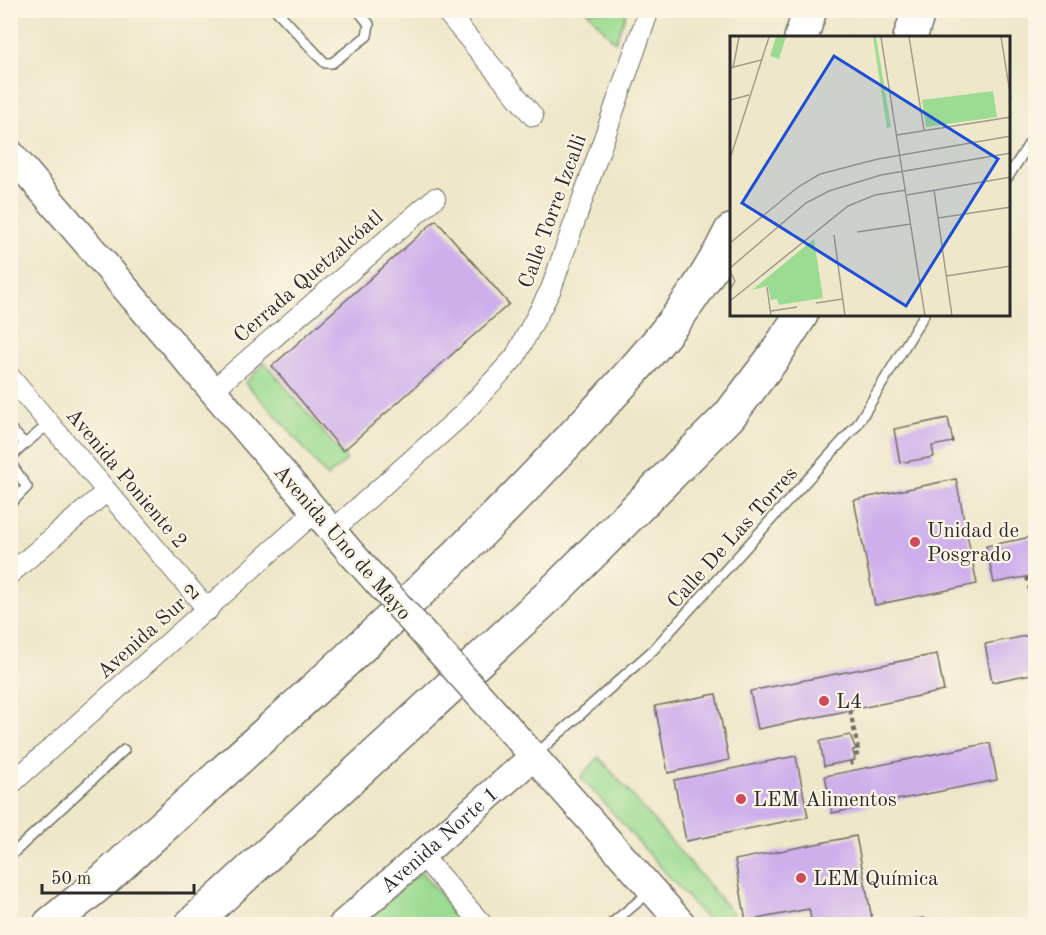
<svg xmlns="http://www.w3.org/2000/svg" width="1046" height="935" font-family="'Old Standard TT',serif">
	<style>
		.green { fill: #9cdc92; stroke: #64845e; stroke-width: 1.5 }
		.building { fill: #ceafec }
		.lines { fill: none; stroke-linecap: round; stroke-linejoin: round }
		.lane-casing { stroke: #6f6d62; stroke-width: 12 }
		.street-casing { stroke: #6f6d62; stroke-width: 22 }
		.secondary-casing { stroke: #6f6d62; stroke-width: 30 }
		.highway-casing { stroke: #6f6d62; stroke-width: 36 }
		.path { stroke: #6f6d62; stroke-width: 4; stroke-dasharray: 4.5 4.5; stroke-linecap: butt }
		.lane { stroke: #fff; stroke-width: 9 }
		.street { stroke: #fff; stroke-width: 20 }
		.secondary { stroke: #fff; stroke-width: 27 }
		.highway { stroke: #fff; stroke-width: 33 }
		.secondary-bridge-casing { stroke: #6f6d62; stroke-width: 30; stroke-linecap: butt }
		.secondary-bridge { stroke: #fff; stroke-width: 27 }
		.poi-dot { fill: #d1495b; stroke: #fcf5e5; stroke-width: 2 }
		.labels { text-anchor: middle; stroke-width: 4.5; stroke-linejoin: round; paint-order: stroke }
		.street-label { font-size: 21px; fill: #2b2b2b; stroke: #fcf5e5 }
		.poi-label { font-size: 21px; fill: #2b2b2b; stroke: #fcf5e5; text-anchor: start }
		.inset-road { fill: none; stroke: #a09c8a; stroke-width: 1.5 }
		.view { fill: #1d4ed8; fill-opacity: 0.15; stroke: #1d4ed8; stroke-width: 3 }
		.inset-edge { fill: none; stroke: #2b2b2b; stroke-width: 3 }
	</style>
	<rect width="100%" height="100%" fill="#fcf5e5"/>
	<filter id="ink" filterUnits="userSpaceOnUse"><feTurbulence type="fractalNoise" baseFrequency=".0167" numOctaves="2"/><feDisplacementMap in="SourceGraphic" scale="12" xChannelSelector="R" yChannelSelector="G"/><feConvolveMatrix kernelMatrix="1 2 1 2 8 2 1 2 1" color-interpolation-filters="sRGB"/></filter>
	<filter id="wash" filterUnits="userSpaceOnUse"><feTurbulence type="fractalNoise" baseFrequency=".008" numOctaves="4" result="noise"/><feDisplacementMap in="SourceGraphic" scale="24" xChannelSelector="R" yChannelSelector="G"/><feGaussianBlur stdDeviation="1.35" result="paint"/><feColorMatrix in="noise" values="0 0 0 0 0 0 0 0 0 0 0 0 0 0 0 0 0 1.4 0 .05"/><feComposite in="paint" operator="in"/></filter>
	<g filter="url(#wash)">
		<rect width="100%" height="100%" fill="#eee7c9"/>
		<path class="green" d="M587 11H627L615 42Z
			M265 363 347 460 327 477 284 424 245 383Z
			M599 757 742 924H711L581 777Z
			M421 872 466 924H359Z"/>
		<g id="blocks">
			<path class="building" d="M436 220 509 304 343 451 272 366Z
				M948 418 953 442 932 446 934 457 900 463 894 429Z
				M1036 420V444H1034L1030 422Z
				M956 479 977 584 875 605 854 500Z
				M1036 536V575L994 583 986 546Z
				M1036 634V673L992 682 985 644Z
				M937 654 944 691 758 729 750 691Z
				M716 694 729 760 668 773 655 706Z
				M850 735 856 749 853 750 855 760 824 766 820 741Z
				M990 743 997 780 832 813 825 776Z
				M796 756 808 817 686 841 674 780Z
				M856 836 873 924H812L809 909 746 921 735 860Z
				M924 918 925 924H895V923Z"/>
		</g>
	</g>
	<g filter="url(#ink)">
		<use href="#blocks" fill-opacity="0" stroke="#6f6d62" stroke-width="1.5"/>
		<g class="lines">
			<g class="lane-casing">
				<path id="lane" d="M276 10 325 63H332L367 36 369 24 358 10
					M1008 177 1036 133
					M10 428 25 444 10 458
					M25 444 50 423
					M10 462 27 487 10 504
					M536 754 653 650 857 425 924 315
					M10 856 124 750
					M611 924 650 892"/>
			</g>
			<g class="street-casing">
				<path id="street" d="M445 10 533 116
					M10 377 208 610
					M213 390 435 198
					M333 530 462 415 515 357 551 289 649 10
					M10 574 107 491
					M10 785 316 511
					M423 857 482 924"/>
			</g>
			<g class="secondary-casing">
				<g id="secondary">
					<path d="M10 153 352 554"/>
					<path d="M505 724 682 924"/>
					<path id="s1" d="M343 924 534 756"/>
				</g>
			</g>
			<g class="highway-casing">
				<path id="highway" d="M801 38 810 10
					M910 38 919 10
					M50 924 104 880C259 738 421 600 564 446 626 379 691 314 731 231
					M192 924 552 593 729 416 773 358 801 315"/>
			</g>
			<path class="path" d="M1027 577 1036 619
				M850 710 859 754 854 755
				M851 761 853 770"/>
			<use href="#lane" class="lane"/>
			<use href="#street" class="street"/>
			<use href="#secondary" class="secondary"/>
			<use href="#highway" class="highway"/>
			<g class="secondary-bridge-casing">
				<path id="secondary-bridge" d="M352 554 505 724"/>
			</g>
			<use href="#secondary-bridge" class="secondary-bridge"/>
		</g>
	</g>
	<g class="poi-dot">
		<circle cx="915" cy="542" r="6"/>
		<circle cx="824" cy="701" r="6"/>
		<circle cx="741" cy="799" r="6"/>
		<circle cx="801" cy="878" r="6"/>
	</g>
	<g class="labels">
		<g class="street-label">
			<text transform="translate(552 211) rotate(-70)" y="7">Calle Torre Izcalli</text>
			<text transform="translate(308 276) rotate(-41)" y="7">Cerrada Quetzalcóatl</text>
			<text transform="translate(127 478) rotate(50)" y="7">Avenida Poniente 2</text>
			<text transform="translate(732 537) rotate(-48)" y="7">Calle De Las Torres</text>
			<text transform="translate(343 542) rotate(49)" y="7">Avenida Uno de Mayo</text>
			<text transform="translate(148 631) rotate(-42)" y="7">Avenida Sur 2</text>
			<text dy="7" stroke="none"><textPath href="#s1" startOffset="128">Avenida Norte 1</textPath></text>
		</g>
		<g class="poi-label">
			<text x="927" y="537">Unidad de<tspan x="927" dy="24">Posgrado</tspan></text>
			<text x="836" y="708">L4</text>
			<text x="753" y="806">LEM Alimentos</text>
			<text x="813" y="885">LEM Química</text>
		</g>
	</g>
	<g transform="translate(730 36)">
		<rect width="280" height="280" fill="#eee7c9"/>
		<path d="M46 1H56L49 23 40 20ZM143 1H146L161 91 157 92ZM263 55 267 81 196 91 192 64ZM84 203 93 262 49 269 47 263 41 264 38 250 22 254Z" fill="#9cdc92"/>
		<path class="inset-road" d="M151 1 195 280M179 1 194 94M271 1 281 63M0 32 31 24M3 32 9 1M0 64 19 59M167 99 281 81M0 123 39 1M204 154 222 280M177 159 281 141M208 182 281 171M127 196 181 188M104 199 115 280M0 207 68 151 90 138 148 123 281 100M0 232 76 167 99 155 151 139 281 117M0 235 5 245 0 254M216 240 281 230M37 251 41 280M0 265 118 170 145 159 176 154M86 267 113 263M41 275 67 271"/>
		<path class="view" d="M104 20 268 123 176 270 12 167Z"/>
		<rect width="280" height="280" class="inset-edge"/>
	</g>
	<rect width="1046" height="935" fill="none" stroke="#fcf5e5" stroke-width="36"/>
	<path d="M42 884v9h152v-9" fill="none" stroke="#2b2b2b" stroke-width="3"/>
	<text x="51" y="884" font-size="18" fill="#2b2b2b" stroke="#fcf5e5" stroke-width="4.5" paint-order="stroke">50 m</text>
</svg>
